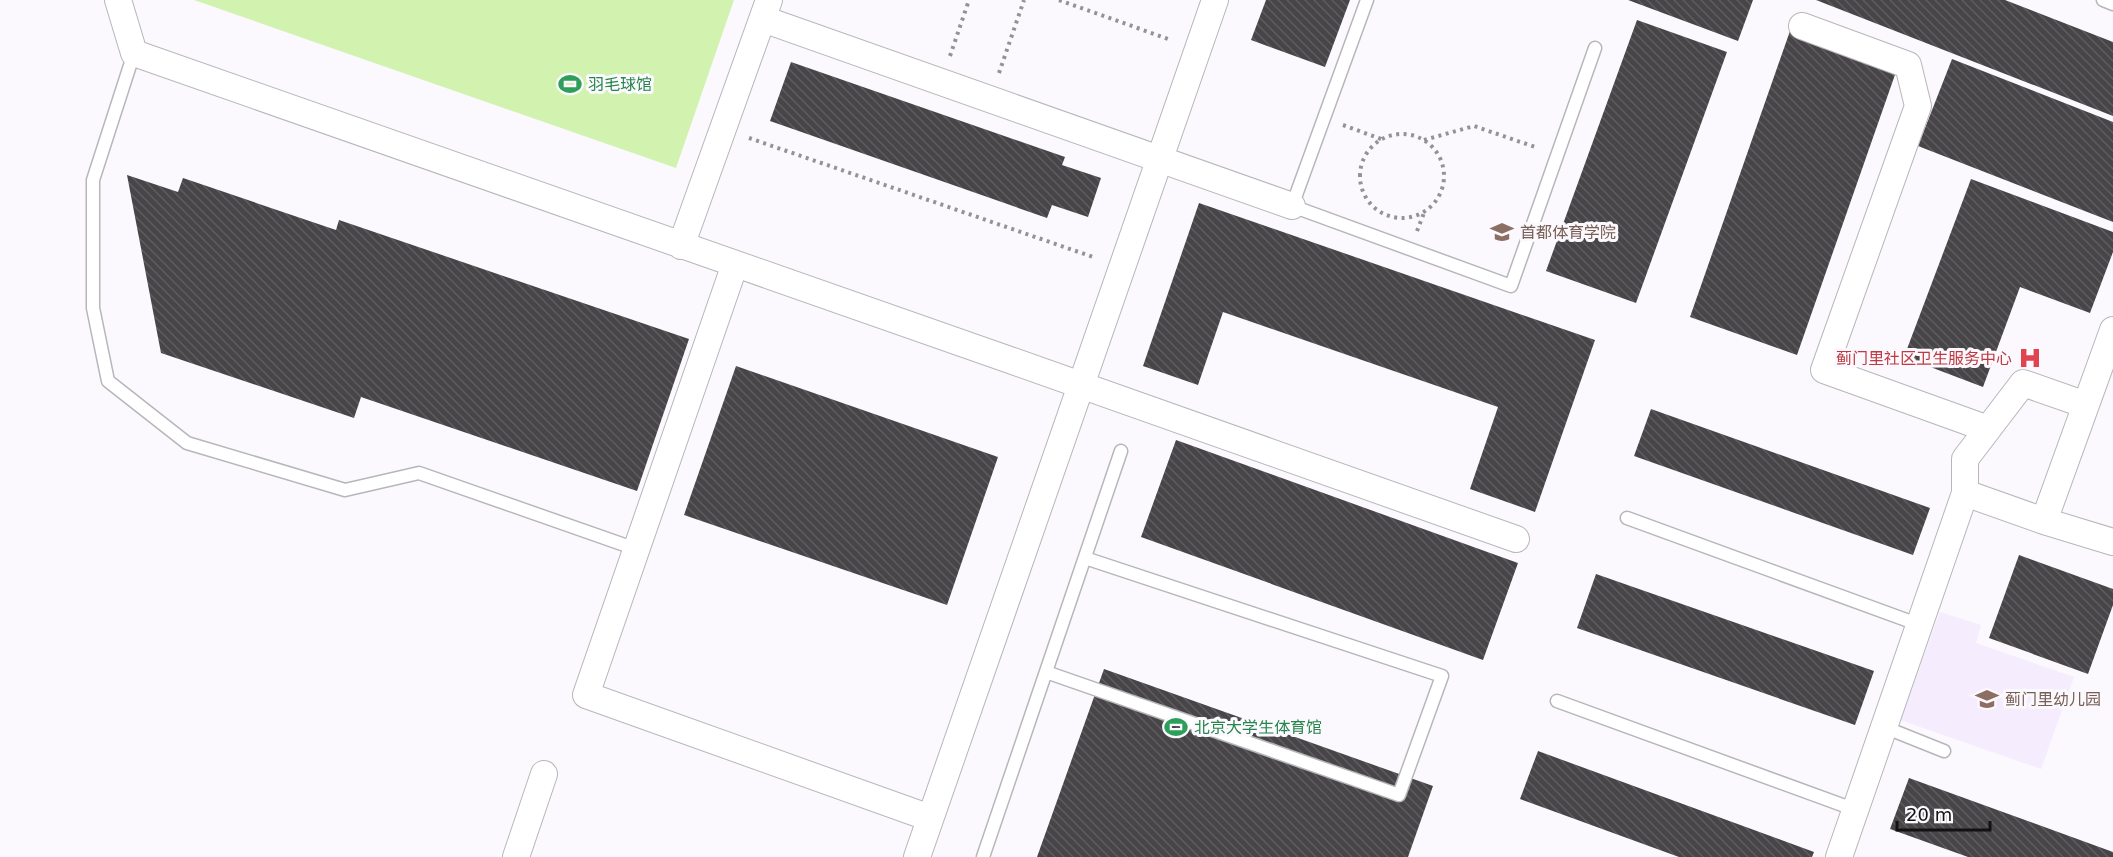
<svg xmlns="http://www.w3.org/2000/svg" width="2113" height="857" font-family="'DejaVu Sans','Noto Sans SC',sans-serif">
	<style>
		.education { fill: #f5ecfd }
		.green { fill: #d2f2b0 }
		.building { fill: url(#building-back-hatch) }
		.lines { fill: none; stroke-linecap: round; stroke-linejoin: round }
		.lane-casing { stroke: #b7b6ba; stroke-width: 15 }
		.street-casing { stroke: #b7b6ba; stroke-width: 28 }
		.path { stroke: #939295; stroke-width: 4; stroke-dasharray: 3 4.5; stroke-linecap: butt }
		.lane { stroke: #fff; stroke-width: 12 }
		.street { stroke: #fff; stroke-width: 26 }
		.labels { text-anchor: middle; stroke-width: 6; stroke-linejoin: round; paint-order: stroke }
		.leisure-label { font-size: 16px; fill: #27864d; stroke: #fbf9fd; text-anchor: start }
		.education-label { font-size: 16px; fill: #785e54; stroke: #fbf9fd; text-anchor: start }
		.health-label { font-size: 16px; fill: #be3a42; stroke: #fbf9fd; text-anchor: end }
	</style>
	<defs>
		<pattern id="building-back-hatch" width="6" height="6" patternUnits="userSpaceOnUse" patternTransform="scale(1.5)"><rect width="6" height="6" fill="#484548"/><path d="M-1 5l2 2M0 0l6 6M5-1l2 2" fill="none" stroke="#5e5c5e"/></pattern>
	</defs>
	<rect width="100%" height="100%" fill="#fbf9fd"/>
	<path class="education" d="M1940 612 1981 625 1976 643 2074 677 2041 769 1900 720Z"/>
	<path class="green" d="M194 0H734L676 168Z"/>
	<path class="building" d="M1266 0H1350L1325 67 1251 40Z
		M1628 0H1753L1738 41Z
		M1816 0H2005L2113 42V116Z
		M1637 20 1727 52 1636 303 1546 271Z
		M1790 31 1897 69 1797 355 1690 317Z
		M1952 59 2113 122V222L1918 146Z
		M791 62 1065 157 1062 165 1101 178 1088 217 1052 205 1047 218 770 121Z
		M127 175 178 192 183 178 336 230 339 220 689 339 637 491 361 397 354 418 161 353Z
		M1971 179 2113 232V252L2090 313 2020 287 1983 387 1904 357Z
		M1199 203 1595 340 1535 512 1470 489 1498 407 1223 312 1198 385 1143 366Z
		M736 366 998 457 947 605 684 515Z
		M1651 409 1930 508 1913 555 1634 456Z
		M1176 440 1518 563 1483 660 1141 537Z
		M2019 555 2113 589V605L2088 674 1989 638Z
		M1596 574 1874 671 1855 725 1577 628Z
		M1104 669 1433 786 1408 857H1037Z
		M1538 751 1814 852 1812 857H1679L1520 799Z
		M1909 778 2113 852V857H1968L1890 829Z"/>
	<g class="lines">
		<g class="lane-casing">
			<path id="lane" d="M1367 0 1292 206 1511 286 1595 48
				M2103 0 2113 4
				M134 53 93 180V308L108 381 187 443 345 490 419 473 636 549
				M1627 518 1920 625
				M1046 672 1399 795 1442 676 1085 558
				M1557 701 1856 810
				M1884 727 1944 751
				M983 857 1121 451"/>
		</g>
		<g class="street-casing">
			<path id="street" d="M118 0 134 53C595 215 1056 375 1516 539
				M763 19 1292 206
				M1802 26 1908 65 1918 106 1824 370 1988 429
				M681 246 769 0
				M735 264 586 695 930 818
				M1965 493 2044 521 2113 542
				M2044 521 2113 330
				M516 857 544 774
				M917 857 1215 0
				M1839 857 1965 493V459L2023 383 2086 405"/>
		</g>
		<path class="path" d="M1059 0 1171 40
			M950 56 969 0
			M999 73 1024 0
			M1343 125 1381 139
			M1360 176a42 42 0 1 1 84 0a42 42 0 1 1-84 0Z
			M749 138 1096 258
			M1424 140 1474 126 1538 148
			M1417 231 1424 213"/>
		<use href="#lane" class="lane"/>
		<use href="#street" class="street"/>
	</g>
	<defs>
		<g id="stadium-bare" transform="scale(1.8)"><path d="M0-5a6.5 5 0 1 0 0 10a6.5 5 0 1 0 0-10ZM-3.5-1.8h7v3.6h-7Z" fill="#2e9e5b" stroke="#fbf9fd" stroke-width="2.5" paint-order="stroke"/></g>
		<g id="university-bare" transform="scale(1.8)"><path d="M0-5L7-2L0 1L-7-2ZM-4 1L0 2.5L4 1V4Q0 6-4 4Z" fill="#8d6e63" stroke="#fbf9fd" stroke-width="2.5" paint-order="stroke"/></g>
		<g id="hospital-bare" transform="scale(1.8)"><path d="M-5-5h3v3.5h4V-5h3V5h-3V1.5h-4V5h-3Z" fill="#e0444e" stroke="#fbf9fd" stroke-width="2.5" paint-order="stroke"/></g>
		<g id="school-bare" transform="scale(1.8)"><path d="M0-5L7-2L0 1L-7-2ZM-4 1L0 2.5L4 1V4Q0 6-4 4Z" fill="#8d6e63" stroke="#fbf9fd" stroke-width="2.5" paint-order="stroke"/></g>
	</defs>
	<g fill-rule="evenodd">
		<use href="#stadium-bare" x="570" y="84"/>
		<use href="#university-bare" x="1502" y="232"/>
		<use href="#hospital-bare" x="2030" y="358"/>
		<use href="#school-bare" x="1987" y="699"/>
		<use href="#stadium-bare" x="1176" y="727"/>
	</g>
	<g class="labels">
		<g class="leisure-label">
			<text x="588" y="90">羽毛球馆</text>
			<text x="1194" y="733">北京大学生体育馆</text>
		</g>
		<g class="education-label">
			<text x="1520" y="238">首都体育学院</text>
			<text x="2005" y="705">蓟门里幼儿园</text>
		</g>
		<g class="health-label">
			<text x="2012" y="364">蓟门里社区卫生服务中心</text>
		</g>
	</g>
	<path d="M1897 821v9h93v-9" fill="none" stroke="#121213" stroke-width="3"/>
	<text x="1906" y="821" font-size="18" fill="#121213" stroke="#fbf9fd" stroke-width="4.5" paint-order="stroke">20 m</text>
</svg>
